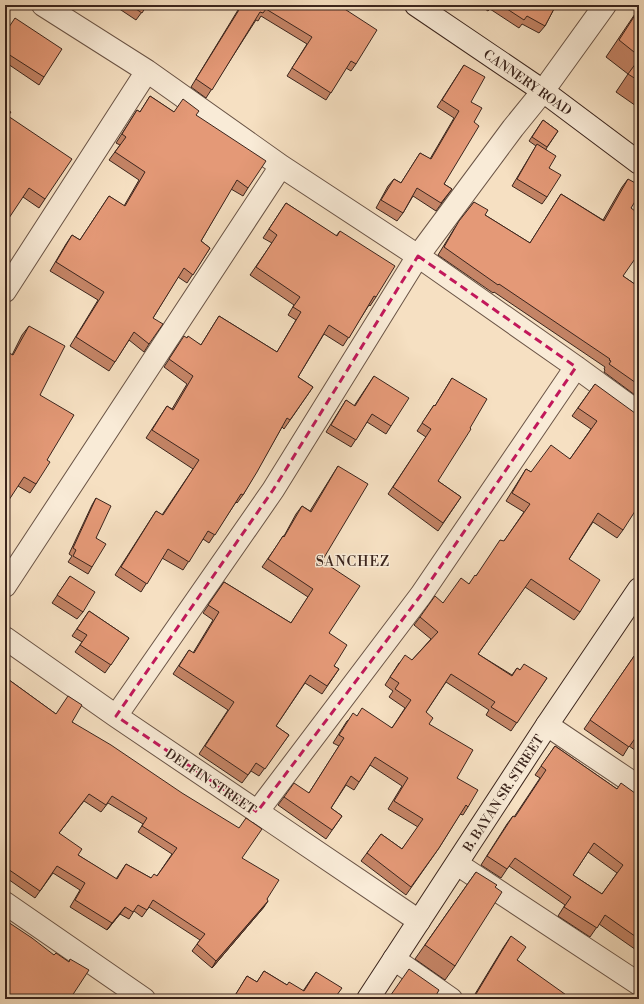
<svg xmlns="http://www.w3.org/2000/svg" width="644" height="1004" font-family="'Libre Bodoni',serif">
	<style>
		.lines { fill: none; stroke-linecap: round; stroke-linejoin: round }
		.street-casing { stroke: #6a5446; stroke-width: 24 }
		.secondary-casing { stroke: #3b251d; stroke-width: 24 }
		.street { stroke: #f9ebd7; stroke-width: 22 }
		.secondary { stroke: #f9ebd7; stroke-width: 22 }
		.wall { fill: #c48466; stroke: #3b251d; fill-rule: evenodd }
		.shaded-wall { fill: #a06b53; stroke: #3b251d }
		.building { fill: #e49977; stroke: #3b251d; fill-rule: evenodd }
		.marked { fill: none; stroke: #c2185b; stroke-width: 3; stroke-dasharray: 8 5; stroke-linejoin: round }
		.labels { text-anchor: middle; stroke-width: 3; stroke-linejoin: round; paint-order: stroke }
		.street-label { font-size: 13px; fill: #3b251d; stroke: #f9ebd7 }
		.neighbourhood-label { font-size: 14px; letter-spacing: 1px; fill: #3b251d; stroke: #f9ebd7 }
	</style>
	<rect width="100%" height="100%" fill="#f6e0c2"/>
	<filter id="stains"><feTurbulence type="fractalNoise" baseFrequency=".005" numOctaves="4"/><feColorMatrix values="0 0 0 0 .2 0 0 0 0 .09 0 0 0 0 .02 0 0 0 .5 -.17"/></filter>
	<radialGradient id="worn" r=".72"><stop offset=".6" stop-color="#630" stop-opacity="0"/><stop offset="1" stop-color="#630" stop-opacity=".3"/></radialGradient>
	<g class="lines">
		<g class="street-casing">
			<path id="street" d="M43 5 147 71 281 166 418 256 576 367 639 413
				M5 291 147 71
				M5 586 281 166
				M5 638 116 716 419 921
				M116 716 273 490 418 256 513 128 543 91 605 5
				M547 725 639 787
				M257 812 421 595 576 367
				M457 864 639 984
				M5 903 144 999
				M394 959 451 999"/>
		</g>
		<g class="secondary-casing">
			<path id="secondary" d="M416 5 543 91 639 163
				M368 999 547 725 639 589"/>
		</g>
		<use href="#street" class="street"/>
		<use href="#secondary" class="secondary"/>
	</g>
	<path class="wall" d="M116 5H147L136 20 115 6Z
		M241 5H335L356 64 351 71 346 68 326 100 287 76 307 44 261 16 258 21 256 20 206 98 191 87Z
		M479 5H556L545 26 539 33 522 24 519 28 490 9 488 11Z
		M639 8V108L616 92 628 74 606 57Z
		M5 32 44 77 39 85 5 62Z
		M464 65 474 122 444 184 452 189 436 211 413 196 403 213 397 221 376 208 388 186 394 179 401 183 420 153 430 159 454 118 437 107Z
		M150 96 174 112 196 115 248 188 243 196 231 189 201 241 210 248 187 283 178 277 153 318 149 344 144 352 129 340 109 371 70 346 98 300 50 271 66 244 72 235 80 240 109 196 124 206 139 180 109 160 120 145 116 143 137 110 140 112Z
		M8 116 45 199 39 208 23 197Z
		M543 120 558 131 546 149 549 168 547 197 542 204 512 186 536 146 529 141Z
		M628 179 631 208 623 276 639 287V398L604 372 605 370 604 369 605 367 494 292 493 293 438 255 454 229 474 202 485 215 530 243 561 194 603 220 622 187Z
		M286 203 336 236 340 231 376 297 370 306 369 305 343 346 324 334 298 377 313 387 284 429 282 427 243 495 237 503 236 502 209 543 203 539 183 570 162 558 141 592 115 575 156 511 162 515 193 469 146 438 167 406 172 409 187 384 164 367 179 344 187 338 201 345 219 316 277 352 296 320 288 315 294 305 250 275 272 243 263 238Z
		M29 326 40 395 47 460 36 484 30 493 18 486 12 355 22 335Z
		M374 376 391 426 386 434 367 422 351 447 326 432 346 400 354 406Z
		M452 378 438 481 461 497 438 531 388 494 426 437 417 431 434 405 435 406Z
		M595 384 623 530 617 538 593 522 569 559 580 612 574 620 525 587 478 654 512 675 517 668 520 670 547 678 511 731 486 715 489 710 446 682 426 712 429 724 457 778 468 807 463 815 460 814 439 848 406 895 361 861 381 834 402 849 418 827 388 809 402 786 370 765 354 790 346 785 331 808 342 816 326 839 278 805 284 797 309 793 339 746 333 743 347 721 357 716 392 728 405 708 389 697 393 691 385 685 399 663 412 660 431 639 414 625 420 617 443 603 469 584 476 576 504 541 524 512 506 501 526 469 531 472 570 459 591 429 572 416Z
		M338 466 322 561 329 633 334 666 339 669 322 694 305 683 276 726 289 735 259 776 251 771 242 783 199 754 228 710 173 674 189 650 193 653 213 620 203 613 224 582 291 623 308 597 262 567 278 544 283 536H284L296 514 302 506 310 511 333 474Z
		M96 498V538L92 567 88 574 68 562 72 556 69 554 92 505Z
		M70 576 83 612 77 619 52 603Z
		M89 611 129 638 105 673 75 652 82 642 72 636Z
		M639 649V753L629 746 623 756 584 729Z
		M5 666V677L56 714 72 722 242 858 267 899 264 907 212 968 192 951 200 940 149 907 142 917 134 911 129 919 120 914 107 930 70 907 80 890 53 873 35 898 5 877ZM84 801 101 812 108 803 143 824 138 832 172 854 157 876 151 878 126 864 116 879 78 855 59 833Z
		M555 746 617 789 639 796V952L599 924 590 937 558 916 565 905 509 866 501 878 481 865 507 824 513 816 514 817 540 778 535 775ZM588 852 617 873 602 894 573 875Z
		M476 872 455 966 445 980 415 959Z
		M511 936 517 960 568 999H472L503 948Z
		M264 971 287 985 303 991 316 972 334 999H233L247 976 257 982Z"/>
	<path class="shaded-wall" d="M268 901 264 907 212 968 216 961Z
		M125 907 120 914 107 930 112 923Z"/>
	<path class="building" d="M130 5H147L142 13Z
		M242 5H335L339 7 340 6 377 30 356 64 351 61 331 93 292 68 312 37 266 9 263 13 260 12 212 90 196 79Z
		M501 5H556L545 26 527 16 524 20Z
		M639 9V56L619 40Z
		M15 18 62 49 44 77 5 52V33Z
		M639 59V81L628 74Z
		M464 65 485 77 471 102 482 108 474 122 479 126 444 184 452 189 441 203 417 188 403 213 381 200 394 179 401 183 420 153 431 159 459 111 442 100Z
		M150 96 174 112 183 99 199 111 196 115 266 161 248 188 237 180 201 241 210 248 193 275 184 268 153 318 163 324 149 344 134 332 115 362 76 337 104 292 56 262 72 235 80 240 109 196 125 206 145 172 115 152 126 137 122 134 137 110 140 112Z
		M5 109 11 112 8 116 72 159 45 199 29 188 5 224Z
		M543 120 558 131 547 147 532 137Z
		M537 144 556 156 549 168 561 175 547 197 517 179Z
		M628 179 639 185V195L631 208 639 214V253L623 276 639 287V385L609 364 611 361 609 360 610 359 499 284 498 285 444 247 459 221 474 202 488 210 485 215 530 243 561 194 604 221Z
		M286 203 337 236 340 231 395 266 376 297 374 296 349 338 329 325 298 377 313 387 290 420 287 418 257 472 243 495 241 494 215 535 208 531 189 562 168 549 147 584 121 567 156 511 163 515 199 460 152 430 167 406 173 410 193 376 169 359 184 336 187 338 188 336 201 345 219 316 277 352 301 312 293 307 300 297 256 267 277 235 269 229Z
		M29 326 65 346 40 395 74 415 47 460 50 462 36 484 24 477 5 506V351L13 355Z
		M374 376 409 398 391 426 372 414 356 440 331 425 346 400 355 406Z
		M452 378 487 399 470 428 471 429 438 481 461 497 443 523 393 487 431 429 422 423 434 405 435 406Z
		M595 384 639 416V505L623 530 598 513 569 559 600 580 580 612 531 579 478 654 512 676 517 668 520 670 524 664 547 678 517 723 491 707 495 702 451 674 426 712 433 718 429 724 473 750 457 778 478 790 468 807 466 805 439 848 411 887 367 853 381 834 402 849 423 819 394 801 408 778 375 757 359 782 351 776 331 808 342 816 332 830 284 797 294 783 309 793 344 738 339 735 353 713 357 716 362 708 392 728 411 700 395 689 399 683 390 677 405 655 412 660 438 632 420 617 435 596 443 603 461 578 469 584 475 575 476 576 500 540 504 541 530 504 512 493 526 469 531 472 551 445 570 459 597 421 578 408Z
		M338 466 368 484 322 561 360 586 329 633 347 645 334 666 339 669 327 686 310 675 276 726 289 735 265 769 256 763 248 775 205 746 234 702 179 666 189 650 194 653 219 612 208 605 224 582 291 623 313 589 268 559 283 536 284 537 302 506 311 512Z
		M96 498 111 506 96 538 106 544 92 567 73 556 76 550 73 548Z
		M70 576 95 592 83 612 57 595Z
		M89 611 129 638 111 665 80 645 87 635 77 629Z
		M639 649V740L636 737 629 747 590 720Z
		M5 666 10 669 5 677 56 714 68 696 82 705 72 722 111 745 182 793 239 828 246 818 262 829 242 858 279 880 267 899 268 901 216 961 197 944 205 934 153 900 147 910 138 905 133 912 125 907 112 923 75 900 85 883 57 866 40 891 5 867ZM89 794 106 805 112 796 147 818 142 826 177 848 157 876 154 874 151 878 126 864 117 879 78 855 82 849 59 833Z
		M555 746 617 789 621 783 639 796V939L605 915 597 928 564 907 571 897 515 858 507 869 487 856 513 816 515 817 546 770 541 766ZM594 843 623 865 602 894 573 875Z
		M476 872 497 885 495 887 502 892 455 966 425 945Z
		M5 920 32 938 54 955 56 953 69 962 70 959 89 970 70 999H5Z
		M511 936 526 947 517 960 569 997 568 999H473Z
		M409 969 439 990 434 999H388Z
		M264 971 287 985 289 982 304 991 316 972 342 988 334 999H237L234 997 247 976 257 982Z"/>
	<path class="marked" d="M418 256 576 367 421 595 257 812 116 716 273 490Z"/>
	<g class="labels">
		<g class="street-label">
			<text transform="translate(528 82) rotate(35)" y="5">CANNERY ROAD</text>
			<text transform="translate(211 781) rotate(34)" y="5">DELFIN STREET</text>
			<text transform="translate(503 793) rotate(-57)" y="5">B. BAYAN SR. STREET</text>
		</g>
		<g class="neighbourhood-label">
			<text x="353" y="566">SANCHEZ</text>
		</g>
	</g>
	<rect width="644" height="1004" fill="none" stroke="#f6e0c2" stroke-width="20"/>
	<rect x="6" y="6" width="632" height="992" fill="none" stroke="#3b251d" stroke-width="2"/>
	<rect x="10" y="10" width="624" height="984" fill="none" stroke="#3b251d"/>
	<rect width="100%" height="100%" filter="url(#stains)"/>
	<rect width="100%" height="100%" fill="url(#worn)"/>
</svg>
